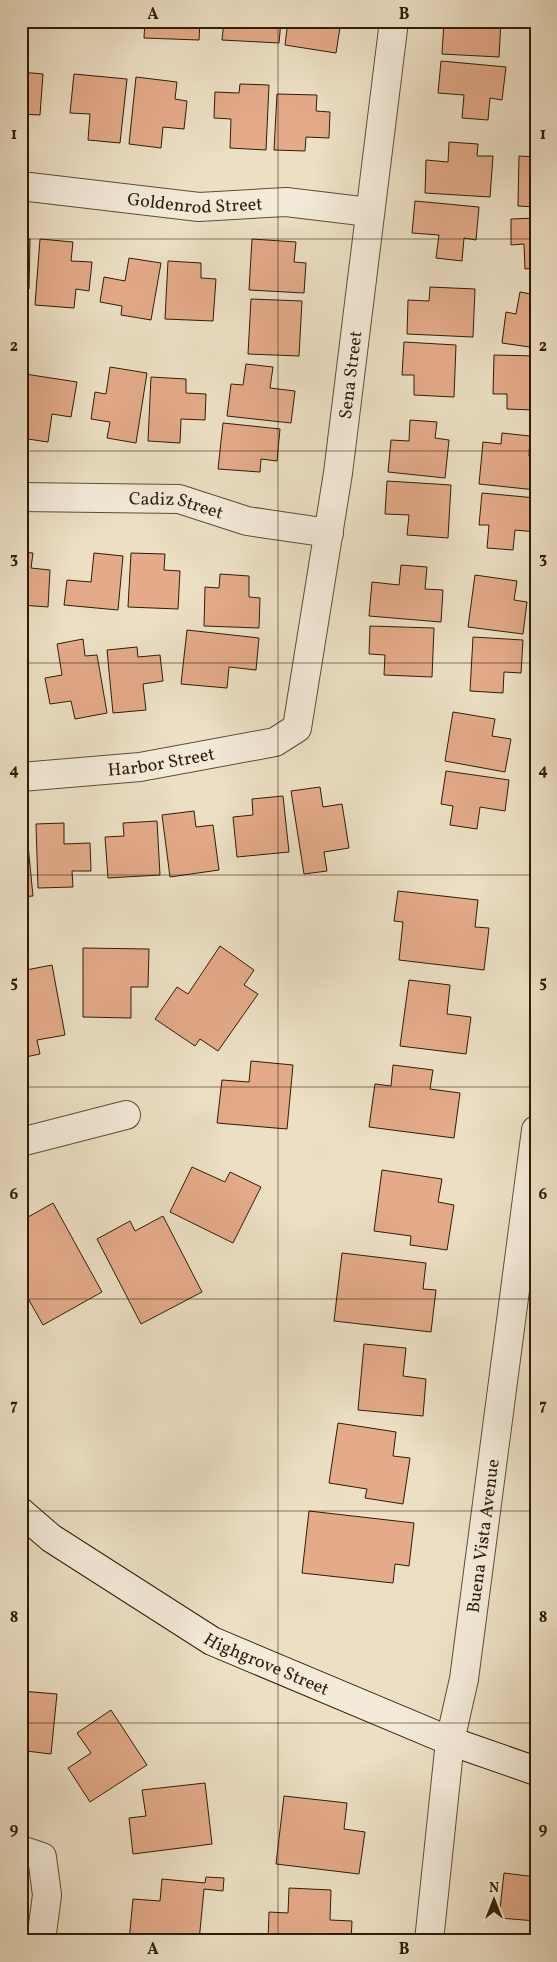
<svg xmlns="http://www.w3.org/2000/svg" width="557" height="1962" font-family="Vollkorn,serif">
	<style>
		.building { fill: #e4aa8a; stroke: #2e1e04 }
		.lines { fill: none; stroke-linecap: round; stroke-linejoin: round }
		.street-casing { stroke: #5e4e34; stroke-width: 30 }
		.secondary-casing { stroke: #2e1e04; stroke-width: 30 }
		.street { stroke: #f3ead9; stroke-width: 28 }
		.secondary { stroke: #f3ead9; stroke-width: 28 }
		.grid { fill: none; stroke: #2e1e04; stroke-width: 1; stroke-opacity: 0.55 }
		.labels { text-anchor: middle; stroke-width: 4.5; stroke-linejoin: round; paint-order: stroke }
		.street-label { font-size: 18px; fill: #2e1e04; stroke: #f3ead9 }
		.neatline { fill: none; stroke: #2e1e04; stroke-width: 2 }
		.grid-label { font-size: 16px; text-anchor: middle; font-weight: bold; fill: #2e1e04 }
	</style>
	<rect width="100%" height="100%" fill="#ecdfc4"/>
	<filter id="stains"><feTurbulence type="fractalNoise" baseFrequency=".004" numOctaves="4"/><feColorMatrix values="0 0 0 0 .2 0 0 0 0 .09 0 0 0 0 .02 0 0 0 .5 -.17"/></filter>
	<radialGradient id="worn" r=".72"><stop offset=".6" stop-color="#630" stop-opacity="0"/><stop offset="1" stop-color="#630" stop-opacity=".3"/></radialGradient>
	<path class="building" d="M75 21H137L136 26Z
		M145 21H200L199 40 144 38Z
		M224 21H281L279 43 222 40Z
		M288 21H341L336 53 285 45Z
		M444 21H501L499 57 442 54Z
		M441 61 506 67 502 100 490 98 488 120 462 118 464 95 438 93Z
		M21 72 43 74 40 115 21 114Z
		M74 74 127 79 120 143 88 140 90 114 70 113Z
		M136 77 177 82 175 99 187 101 184 129 163 127 161 148 129 144Z
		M240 84 269 85 266 150 230 148 231 119 214 118 215 92 239 93Z
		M277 94 317 95 316 111 330 112 329 138 306 137 305 151 274 150Z
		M449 142 478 144 477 156H493L490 197 425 193 426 160 448 162Z
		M519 156 536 157V207L518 206Z
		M415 201 479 207 476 240 464 238 462 261 436 258 439 235 412 233Z
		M536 218V268L525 269 524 244 511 245V219Z
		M21 239H30L29 289H21Z
		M40 239 73 242 71 261 92 262 89 291 76 289 74 308 35 305Z
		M252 239 296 242 294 262 306 263 304 293 249 290Z
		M129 258 161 263 151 320 121 315 122 306 100 302 104 277 125 281Z
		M168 261 201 263V278L216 279 213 321 165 319Z
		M430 287 475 289 473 337 407 334 408 300 429 301Z
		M520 292 536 295V348L502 343 506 312 516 314Z
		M251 299 302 301 299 356 248 354Z
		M404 342 456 345 454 397 414 395V375H402Z
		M494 355 536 356 533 410 507 409V394H493Z
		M246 364 273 367 270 388 295 391 291 423 227 416 231 384 243 385Z
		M110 367 147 373 136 443 107 438 110 422 91 419 95 392 106 394Z
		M25 374 77 382 71 417 52 414 48 442 21 438V400Z
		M151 377 186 379V393L206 394 205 420 181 419 180 443 148 441Z
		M410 420 437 422 435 438 449 440 445 478 388 472 391 440 409 441Z
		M223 423 280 429 277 461 261 459 260 472 218 469Z
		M502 433 530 436 529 456 536 457V490L479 484 483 442 501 444Z
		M387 481 451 485 448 538 407 535 409 515 385 514Z
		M482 493 536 498V532L515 530 513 550 487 548 489 525H479Z
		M21 552 33 553 31 568 50 570 48 607 21 605Z
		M94 553 123 556 118 610 64 605 67 580 91 582Z
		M131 553 165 554 164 570 180 571 178 609 128 607Z
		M401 565 427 567 425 589 443 590 441 622 369 616 372 582 399 585Z
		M220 574 249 576V597L260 598 259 628 204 626 205 587 219 588Z
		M475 575 517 581 514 600 527 602 523 634 468 627Z
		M370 626 434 628 432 677 384 675 385 655 369 654Z
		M187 630 259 638 256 670 229 667 227 688 181 684Z
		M473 637 523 640 521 673 504 672 503 693 470 691Z
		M83 639 85 656 97 655 107 713 75 719 71 701 50 704 45 678 62 675 57 644Z
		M137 647 138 657 160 655 163 681 143 684 146 710 113 713 107 650Z
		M25 657 28 699 21 700V658Z
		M453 712 495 719 492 736 511 739 505 772 445 761Z
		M446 771 509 780 505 811 480 807 477 829 450 825 453 806 441 804Z
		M320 787 323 807 342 804 349 848 324 852 327 871 304 874 291 791Z
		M283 796 289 852 237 857 233 817 253 815 252 799Z
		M194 811 196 827 213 825 219 870 170 877 162 815Z
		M157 821 160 875 108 878 105 837 124 836 123 823Z
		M64 823V844L90 843 91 871H72L73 887 38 888 36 824Z
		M27 835 33 896 21 897V836Z
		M398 891 478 900 475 927 489 928 484 970 399 960 403 922 394 921Z
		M220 946 254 970 244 985 258 994 218 1051 200 1039 195 1046 155 1019 177 987 188 994Z
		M83 948 149 949 148 987H131V1018L83 1017Z
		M52 965 65 1035 37 1040 40 1054 21 1058V971Z
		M409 980 450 985 447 1014 471 1017 466 1054 400 1046Z
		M251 1061 293 1065 287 1129 217 1123 222 1080 249 1082Z
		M393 1065 433 1070 430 1089 460 1093 454 1138 369 1127 375 1084 391 1086Z
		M192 1167 225 1182 230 1172 261 1187 233 1243 170 1212Z
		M382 1170 442 1179 438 1202 454 1205 447 1250 410 1245 411 1236 374 1231Z
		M53 1203 102 1292 43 1325 21 1286V1221Z
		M163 1216 202 1292 141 1324 97 1239 130 1221 135 1231Z
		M342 1253 426 1263 423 1289 436 1290 431 1332 334 1321Z
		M364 1344 406 1348 403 1376 426 1379 423 1416 358 1410Z
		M338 1423 396 1432 393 1456 410 1458 403 1504 365 1498 367 1489 329 1483Z
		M309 1511 414 1523 409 1566 395 1564 393 1583 302 1573Z
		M21 1691 57 1694 51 1754 26 1751 24 1767H21Z
		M111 1710 147 1765 90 1802 68 1768 91 1753 77 1733Z
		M205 1783 212 1844 133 1854 129 1818 146 1816 142 1790Z
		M284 1796 347 1803 344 1829 365 1832 359 1874 276 1864Z
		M504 1873 536 1877V1921L499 1918Z
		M206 1877 224 1878 223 1891 204 1889 199 1941H129L133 1899 160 1901 162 1879 205 1883Z
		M289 1888 331 1890 330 1920 352 1921 351 1941H268L269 1912 288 1913Z
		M499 1937 536 1941H499Z"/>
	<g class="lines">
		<g class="street-casing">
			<g id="street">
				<path id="s1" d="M21 186 199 207 286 202 369 212"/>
				<path id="s2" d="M21 497 179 499 247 521 329 533"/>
				<path id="s3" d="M21 777 140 767 275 742 297 728 338 473 394 21"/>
				<path d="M21 1142 126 1115"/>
				<path d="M21 1850 42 1857 47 1895 41 1941"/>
				<path id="s4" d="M429 1941 450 1741 464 1679 536 1130"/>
			</g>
		</g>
		<g class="secondary-casing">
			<g id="secondary">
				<path id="s5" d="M21 1512 51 1538 212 1641 450 1741 536 1771"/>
			</g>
		</g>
		<use href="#street" class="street"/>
		<use href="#secondary" class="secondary"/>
	</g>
	<path class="grid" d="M278 21V1941M21 239H536M21 451H536M21 663H536M21 875H536M21 1087H536M21 1299H536M21 1511H536M21 1723H536"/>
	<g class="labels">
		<g class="street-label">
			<text dy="6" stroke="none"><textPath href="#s1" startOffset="175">Goldenrod Street</textPath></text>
			<text dy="6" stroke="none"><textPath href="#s3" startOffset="640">Sena Street</textPath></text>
			<text dy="6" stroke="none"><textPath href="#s2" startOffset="156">Cadiz Street</textPath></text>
			<text dy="6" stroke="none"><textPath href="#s3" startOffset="141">Harbor Street</textPath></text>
			<text dy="6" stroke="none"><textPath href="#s4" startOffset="409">Buena Vista Avenue</textPath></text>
			<text dy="6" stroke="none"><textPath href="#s5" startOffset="290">Highgrove Street</textPath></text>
		</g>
	</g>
	<rect width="557" height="1962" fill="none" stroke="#ecdfc4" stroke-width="55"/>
	<g transform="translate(494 1900)" stroke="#f3ead9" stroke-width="4" paint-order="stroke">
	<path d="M0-4L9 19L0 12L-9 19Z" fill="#2e1e04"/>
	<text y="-8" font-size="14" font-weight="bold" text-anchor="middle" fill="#2e1e04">N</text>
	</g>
	<rect x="28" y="28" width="502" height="1906" class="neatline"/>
	<g class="grid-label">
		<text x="153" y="19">A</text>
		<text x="404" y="19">B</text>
		<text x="14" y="139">1</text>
		<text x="543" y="139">1</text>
		<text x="14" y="351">2</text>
		<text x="543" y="351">2</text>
		<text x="14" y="563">3</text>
		<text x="543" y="563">3</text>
		<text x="14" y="775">4</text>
		<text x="543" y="775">4</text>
		<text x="14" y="987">5</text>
		<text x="543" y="987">5</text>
		<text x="14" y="1199">6</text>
		<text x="543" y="1199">6</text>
		<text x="14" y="1410">7</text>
		<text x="543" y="1410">7</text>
		<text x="14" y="1622">8</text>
		<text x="543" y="1622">8</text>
		<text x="14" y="1834">9</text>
		<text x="543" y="1834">9</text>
		<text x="153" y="1954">A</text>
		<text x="404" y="1954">B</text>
	</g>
	<rect width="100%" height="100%" filter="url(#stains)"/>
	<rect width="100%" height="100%" fill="url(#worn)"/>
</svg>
